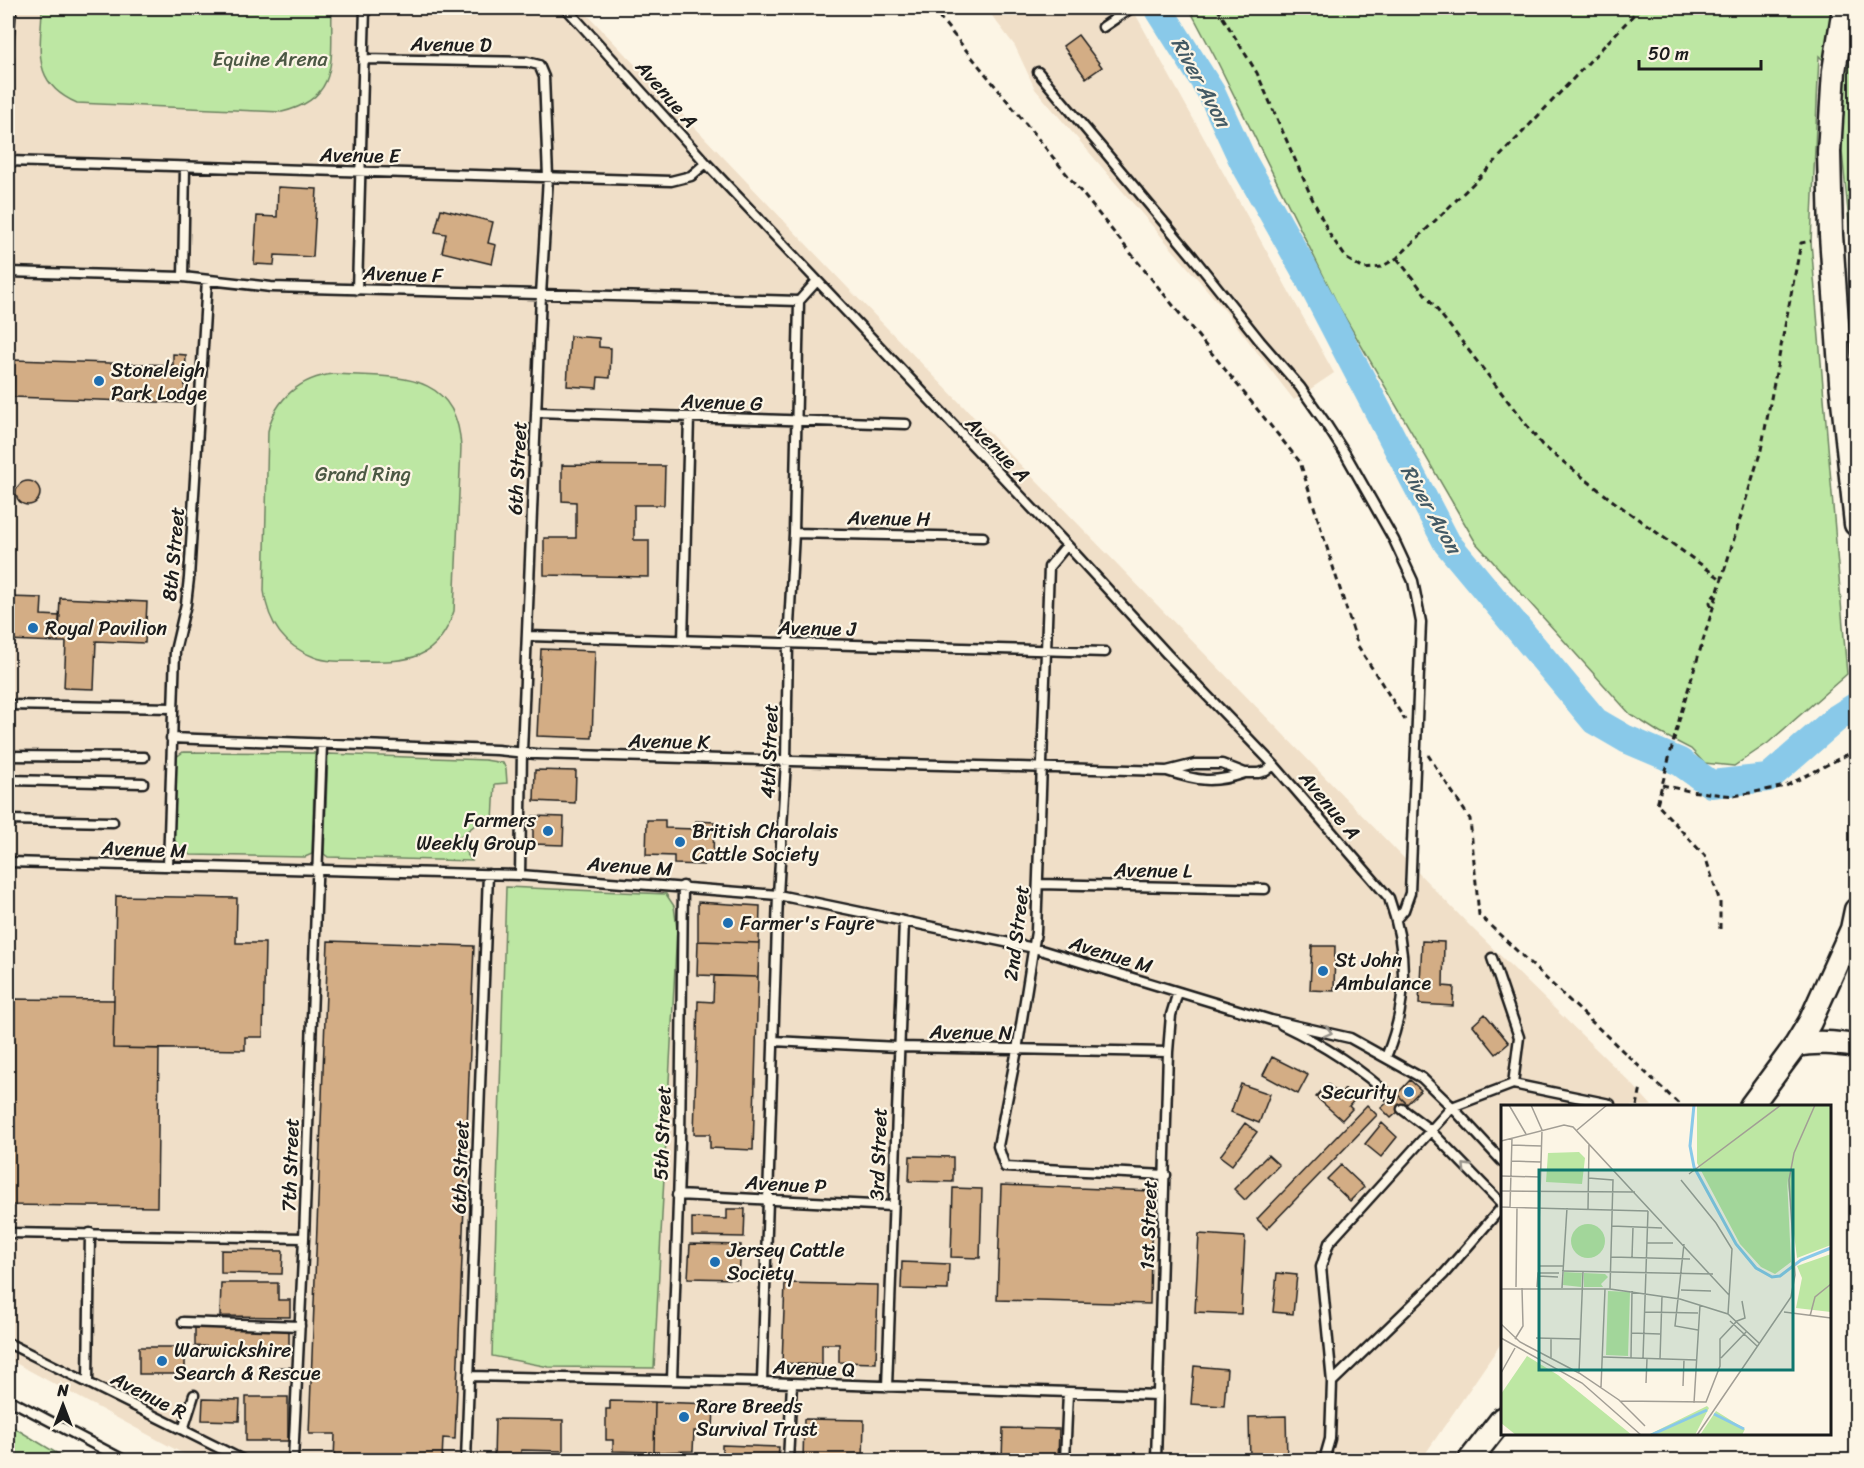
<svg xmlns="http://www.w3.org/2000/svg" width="1864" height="1468" font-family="Sriracha,sans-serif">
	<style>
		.built { fill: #f0dfc8 }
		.green { fill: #bde7a3; stroke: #6c8260; stroke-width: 1.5 }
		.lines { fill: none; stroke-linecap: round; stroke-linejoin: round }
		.river { stroke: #89c9e9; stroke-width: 28 }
		.building { fill: #d3ad85; stroke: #1c1c1c; stroke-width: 1.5 }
		.lane-casing { stroke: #1c1c1c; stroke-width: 13 }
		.secondary-casing { stroke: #1c1c1c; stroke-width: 27 }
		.path { stroke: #1c1c1c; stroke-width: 3; stroke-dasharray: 6 4.5; stroke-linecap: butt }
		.lane { stroke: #fcf5e5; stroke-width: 8 }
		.secondary { stroke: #fcf5e5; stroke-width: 22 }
		.oneway { stroke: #97938b }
		.poi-dot { fill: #1f6fb2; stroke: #fcf5e5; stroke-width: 2 }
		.labels { text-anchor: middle; stroke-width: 4.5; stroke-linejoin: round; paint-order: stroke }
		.street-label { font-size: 20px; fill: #1c1c1c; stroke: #fcf5e5 }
		.park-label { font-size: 20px; fill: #4c5944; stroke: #fcf5e5 }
		.poi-label { font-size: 20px; fill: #1c1c1c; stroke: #fcf5e5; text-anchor: start }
		.water-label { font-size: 21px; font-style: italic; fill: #425964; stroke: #fcf5e5 }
		.inset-river { fill: none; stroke: #89c9e9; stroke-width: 3 }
		.inset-road { fill: none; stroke: #a29e95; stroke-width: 1.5 }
		.view { fill: #0f766e; fill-opacity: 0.15; stroke: #0f766e; stroke-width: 3 }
		.inset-edge { fill: none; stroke: #1c1c1c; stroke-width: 3 }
	</style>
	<rect width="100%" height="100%" fill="#fcf5e5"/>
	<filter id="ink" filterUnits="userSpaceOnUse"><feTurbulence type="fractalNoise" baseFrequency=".0167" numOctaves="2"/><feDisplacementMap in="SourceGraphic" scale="12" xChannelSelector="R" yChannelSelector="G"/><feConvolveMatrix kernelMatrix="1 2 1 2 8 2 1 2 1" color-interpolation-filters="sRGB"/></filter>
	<g filter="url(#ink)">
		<path class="built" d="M8 8H581L848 288 1473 929 1634 1086 1652 1106H1502V1342L1421 1460H195L8 1359Z
			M986 8H1132L1334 373 1294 400 1226 312 1035 89 1015 46Z"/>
		<path class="green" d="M42 8H332C330 57 342 98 282 112L77 103C30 82 41 50 42 8Z
			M1189 8H1856V292L1834 71 1819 56 1811 242 1847 674 1768 743 1734 766 1704 763 1691 749 1660 733 1630 714 1476 543 1340 309 1216 59Z
			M334 374C393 378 457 368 461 447L454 611C438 660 409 662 364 661 348 661 329 663 314 657 284 646 268 622 264 591L268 431C275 399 301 377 334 374Z
			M183 752 315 753 312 854 305 857 191 855 179 847 173 838 175 758Z
			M328 754 485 760 503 763 506 769 507 783 495 784 493 821H481L456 839 472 861 328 857 324 854Z
			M506 887 666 894 674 906 677 929 654 1368 549 1367 492 1356Z
			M8 1424 68 1460H8Z"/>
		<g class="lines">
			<path class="river" d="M1158 8 1211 92 1243 161 1303 267 1447 543 1595 721 1626 739 1680 762 1711 784 1768 778 1837 718 1856 706"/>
		</g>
		<path class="building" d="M1078 35 1102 67 1086 78 1063 46Z
			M278 187 317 189 313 257 275 255 274 265 254 264 257 216 277 217Z
			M441 209 493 222 488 243 496 245 492 264 442 252 446 234 435 232Z
			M570 336 599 338V347L611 348 610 378 598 377 597 388 567 386Z
			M173 354 186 355 184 403 13 397 14 360 173 365Z
			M562 465 665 466 664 505H634V540H649V577L544 575V538H576V502L562 501Z
			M16 493a12 12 0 1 1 24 0a12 12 0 1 1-24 0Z
			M8 597 42 598 41 615 60 616 58 642 8 640Z
			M60 598 147 602 145 643 96 641 94 689 64 688 66 642H58Z
			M541 649 595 651 592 738 537 736Z
			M535 770 576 771 575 803 534 801Z
			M533 816 564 817 563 845 533 844Z
			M647 820H665V828L695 829 696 821 714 822 713 857 705 856 704 865 674 864V856L646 855Z
			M116 896 237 898 236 943H265L263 1037H245V1050L113 1048Z
			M698 902 760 906 759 943 698 941Z
			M328 941 474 946 455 1439 443 1438 442 1460H334L335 1434H309Z
			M698 941 759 943 758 977 697 975Z
			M1422 941 1444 942 1443 986 1454 987 1453 1006 1419 1004Z
			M1312 946H1335L1334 991 1310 990Z
			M714 976 758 977 753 1150 710 1148V1134H694L698 1001 713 1002Z
			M8 999 114 1000 113 1048 159 1049 157 1207 8 1205Z
			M1485 1014 1509 1043 1496 1054 1473 1025Z
			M1272 1057 1308 1075 1298 1094 1263 1075Z
			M1410 1080 1421 1090 1407 1104 1397 1094Z
			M1241 1084 1270 1094 1259 1123 1231 1112Z
			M1328 1084 1340 1095 1345 1089 1356 1098 1349 1106 1352 1109 1342 1120 1316 1097Z
			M1397 1094 1407 1104 1391 1118 1381 1108Z
			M1367 1105 1377 1115 1267 1229 1257 1219Z
			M1245 1123 1257 1132 1232 1165 1220 1156Z
			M1382 1123 1397 1137 1381 1157 1365 1144Z
			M1268 1155 1279 1165 1245 1200 1234 1189Z
			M910 1156 953 1157V1182L909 1181Z
			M1341 1165 1364 1187 1350 1201 1327 1179Z
			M1001 1185 1152 1191 1150 1304 997 1300Z
			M953 1188 982 1189 980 1258 951 1257Z
			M727 1209H745L744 1237 692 1236V1218L727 1219Z
			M1199 1234 1245 1237 1241 1314 1195 1312Z
			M690 1244 741 1245 739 1279 688 1278Z
			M221 1250 283 1251 282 1274 221 1273Z
			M902 1262 949 1264 948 1290 901 1289Z
			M1277 1273 1297 1275 1293 1314 1273 1312Z
			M221 1283H278V1300H290V1317L220 1316Z
			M785 1283 878 1285 876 1363 839 1362V1344H822V1365L782 1363Z
			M195 1327 289 1330V1349L195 1346Z
			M139 1347H185V1374H139Z
			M1194 1366 1227 1369 1224 1406 1191 1404Z
			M246 1397H288V1441H246Z
			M203 1399 240 1400 239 1421 202 1420Z
			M610 1401 655 1402 654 1452 613 1451V1440H606V1409H610Z
			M655 1402 714 1404 713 1431H694L693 1451 654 1452Z
			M1286 1416 1287 1460H1250L1249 1417Z
			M495 1419 563 1420V1451L521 1450V1460H494Z
			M804 1419 864 1420 863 1460H803Z
			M1003 1428 1059 1429 1058 1460H1002Z
			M722 1445 779 1447 778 1460H722Z"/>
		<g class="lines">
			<g class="lane-casing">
				<path id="lane" d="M566 8 706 163 1067 545 1167 654 1274 765 1389 898C1408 951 1408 1005 1386 1057
					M1103 27 1131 8
					M8 44 11 8
					M8 58V144
					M363 59 527 62 539 65 544 77 548 177 541 295 522 752 520 875
					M1038 72 1193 257 1260 341 1300 387 1324 421 1346 455 1394 540 1413 581 1421 622 1410 893 1404 910 1396 919
					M8 161 671 181 691 176 706 163
					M8 272 183 277 271 287 799 301
					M183 277 185 167
					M357 290 365 8
					M799 301 817 281
					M536 412 906 424
					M794 533 983 537
					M1067 545 1049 567 1036 932 1017 1050 998 1146 1005 1167 1166 1175
					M528 636 1105 652
					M683 641 689 417
					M8 705 173 708
					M171 738 497 750 536 754 1167 771 1195 764H1222L1245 773H1258L1266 771 1274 765
					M8 756 144 757
					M1167 771C1198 781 1213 784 1245 773
					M8 780 143 783
					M8 820 113 822
					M8 862 520 875 778 895 1034 948 1271 1020 1350 1038 1422 1078 1452 1107 1502 1161
					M168 866 175 651 186 604 189 578 207 280
					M1039 884 1265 889
					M1282 1025C1322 1044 1360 1068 1392 1098
					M773 1041 898 1047 1168 1052
					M1513 1084 1610 1104
					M1402 1109 1430 1130 1502 1204
					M677 1195 892 1206
					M8 1233 304 1238
					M183 1322 300 1326
					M8 1343 243 1460
					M277 1373H298
					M469 1376 762 1382 1158 1395
					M672 1380 680 1142 683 886
					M762 1382 778 895 786 761 788 644 794 533 799 301
					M1332 1382 1444 1274 1502 1207
					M88 1383 90 1233
					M887 1387 904 921
					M8 1399 124 1460
					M183 1430 194 1395
					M293 1460 304 1238 322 743
					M466 1460 488 874
					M788 1460 792 1384
					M1065 1460 1068 1393
					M1156 1460 1168 1052 1171 1015 1178 992
					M1324 1460 1330 1439 1332 1382 1321 1267 1329 1243 1452 1107 1513 1084 1519 1037 1492 958"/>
			</g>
			<g class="secondary-casing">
				<path id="secondary" d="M1844 8 1834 71 1829 152 1831 235 1841 382 1856 524
					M1796 1045C1817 1041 1835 1043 1856 1046
					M1751 1106 1796 1045 1810 1022 1852 929 1856 910
					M1470 1460 1502 1419"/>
			</g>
			<path class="path" d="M932 8 1300 462 1358 646 1405 720
				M1217 8 1257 73 1311 196 1330 235 1347 259 1364 269 1381 267 1397 258 1486 171 1640 8
				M1397 258 1542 445 1613 501 1721 579
				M1711 607 1710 602 1715 594
				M1428 755 1470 819 1479 915 1681 1106
				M1662 785 1689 791 1734 796 1786 786 1856 750
				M1720 929V902L1705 856 1657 804 1681 713 1761 450 1801 243 1811 241
				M1637 1106 1641 1087"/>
			<use href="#lane" class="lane"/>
			<use href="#secondary" class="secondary"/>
		</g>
		<defs><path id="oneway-chevron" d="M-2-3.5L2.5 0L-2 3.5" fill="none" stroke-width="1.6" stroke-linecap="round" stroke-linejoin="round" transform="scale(1.5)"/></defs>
		<g class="oneway">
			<use href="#oneway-chevron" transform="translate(1328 1032) rotate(14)"/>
			<use href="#oneway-chevron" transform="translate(1466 1167) rotate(-134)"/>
		</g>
	</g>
	<g class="poi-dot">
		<circle cx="99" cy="381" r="6"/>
		<circle cx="33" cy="628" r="6"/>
		<circle cx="548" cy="831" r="6"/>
		<circle cx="680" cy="842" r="6"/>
		<circle cx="728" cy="923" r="6"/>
		<circle cx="1323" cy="971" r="6"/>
		<circle cx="1409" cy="1092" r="6"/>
		<circle cx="715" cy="1262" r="6"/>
		<circle cx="162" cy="1361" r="6"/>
		<circle cx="684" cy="1417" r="6"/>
	</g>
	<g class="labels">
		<g class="street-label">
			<text transform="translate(451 44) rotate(1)" y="7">Avenue D</text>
			<text transform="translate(667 94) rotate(49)" y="7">Avenue A</text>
			<text transform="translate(360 155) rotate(1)" y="7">Avenue E</text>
			<text transform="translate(403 274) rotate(2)" y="7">Avenue F</text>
			<text transform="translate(722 402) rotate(2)" y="7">Avenue G</text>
			<text transform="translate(998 449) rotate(46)" y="7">Avenue A</text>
			<text transform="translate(517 468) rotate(-87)" y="7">6th Street</text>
			<text transform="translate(889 518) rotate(1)" y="7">Avenue H</text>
			<text transform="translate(173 554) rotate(-85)" y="7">8th Street</text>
			<text transform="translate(817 628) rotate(1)" y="7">Avenue J</text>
			<text transform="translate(669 741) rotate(1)" y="7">Avenue K</text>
			<text transform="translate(769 751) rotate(-88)" y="7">4th Street</text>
			<text transform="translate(1330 805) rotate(50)" y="7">Avenue A</text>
			<text transform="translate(144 849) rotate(2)" y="7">Avenue M</text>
			<text transform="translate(630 866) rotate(4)" y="7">Avenue M</text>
			<text transform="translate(1153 870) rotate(1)" y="7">Avenue L</text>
			<text transform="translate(1016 933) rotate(-83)" y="7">2nd Street</text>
			<text transform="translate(1111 954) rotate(17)" y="7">Avenue M</text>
			<text transform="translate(971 1032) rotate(1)" y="7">Avenue N</text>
			<text transform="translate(662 1133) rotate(-88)" y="7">5th Street</text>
			<text transform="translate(878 1154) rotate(-88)" y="7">3rd Street</text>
			<text transform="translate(290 1165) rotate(-88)" y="7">7th Street</text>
			<text transform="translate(460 1167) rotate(-88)" y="7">6th Street</text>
			<text transform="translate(786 1184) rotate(3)" y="7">Avenue P</text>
			<text transform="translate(1148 1225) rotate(-88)" y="7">1st Street</text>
			<text transform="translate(814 1368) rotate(2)" y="7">Avenue Q</text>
			<text transform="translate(149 1395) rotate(27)" y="7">Avenue R</text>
		</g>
		<g class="park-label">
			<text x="270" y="66">Equine Arena</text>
			<text x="363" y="481">Grand Ring</text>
		</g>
		<g class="poi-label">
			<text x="111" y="377">Stoneleigh<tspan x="111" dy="23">Park Lodge</tspan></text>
			<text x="45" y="635">Royal Pavilion</text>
			<text x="536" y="827" text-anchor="end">Farmers<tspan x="536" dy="23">Weekly Group</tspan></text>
			<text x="692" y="838">British Charolais<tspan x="692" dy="23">Cattle Society</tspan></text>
			<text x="740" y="930">Farmer's Fayre</text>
			<text x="1335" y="967">St John<tspan x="1335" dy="23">Ambulance</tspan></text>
			<text x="1397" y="1099" text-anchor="end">Security</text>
			<text x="727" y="1257">Jersey Cattle<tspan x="727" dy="23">Society</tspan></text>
			<text x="174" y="1357">Warwickshire<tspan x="174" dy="23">Search &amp; Rescue</tspan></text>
			<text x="696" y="1413">Rare Breeds<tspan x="696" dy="23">Survival Trust</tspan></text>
		</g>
		<g class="water-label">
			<text transform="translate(1201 82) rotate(61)" y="7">River Avon</text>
			<text transform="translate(1431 509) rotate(60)" y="7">River Avon</text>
		</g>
	</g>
	<g transform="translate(1501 1105)">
		<rect width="330" height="330" fill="#fcf5e5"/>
		<path d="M196 0H330V140L296 153 286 73 290 157 274 169 260 162 239 139 196 58ZM78 47 84 53 81 79 45 77 47 48ZM70 136a17 17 0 1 1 34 0a17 17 0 1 1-34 0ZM330 149V207L295 203 301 173 296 161ZM63 167 81 168 80 182 62 180ZM83 168 104 169 107 172 100 179 102 182H83ZM107 186 129 187 127 251 105 250ZM26 251 57 270 131 330H15L0 318V289ZM206 301 208 303 194 330H147ZM215 306 244 324 241 330H199Z" fill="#bde7a3"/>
		<path class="inset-river" d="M193 0 189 41 193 62 235 139 255 163 271 172 279 171 300 155 330 143M213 309 243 324M150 330 206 305"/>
		<path class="inset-road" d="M8 0 25 29M30 0 41 25 38 121M76 25 106 0M0 36 63 20 72 22 228 190M11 40 41 41M11 56 40 57M188 69 280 0M0 71 39 72M87 73 112 75 109 184M180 75 215 118 231 144 227 209M0 86 134 87M0 102 147 106M9 102 11 33M87 104 88 39M111 121 161 123M146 138H172M183 139 174 221 197 225M110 152 189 154M131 152 132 122M39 161H62M61 166 212 169M37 171 57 172M15 182 16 102M36 182 37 168H58M61 183 66 103M0 184H109L179 194 227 209 258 238M180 185 210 186M143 207 197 208M283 207 330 213M309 211 314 192 330 179M229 216 256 241M0 219 19 237 78 268 118 295 144 321M130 228 159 229M0 233 81 278 140 330M35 233 79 234M14 234 22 221 21 183M102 252 196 255M50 253V233M130 253 131 186M142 253 147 106M220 253 246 226M159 254 161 191M78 267 82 166M0 268 14 243M145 278 146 254M182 281 183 255M100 282 104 184M119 296 205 297 219 261V234L236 216 244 213 241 196M193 298 199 200M196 330 290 192 294 170 288 75 293 48 314 0"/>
		<path class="view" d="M38 65H292V265H38Z"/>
		<rect width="330" height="330" class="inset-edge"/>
	</g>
	<rect width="1864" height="1468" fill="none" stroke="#fcf5e5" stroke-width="30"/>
	<rect x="15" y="15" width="1834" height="1438" fill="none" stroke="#1c1c1c" stroke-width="2" filter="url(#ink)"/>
	<g transform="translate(63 1405)" stroke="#fcf5e5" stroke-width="4.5" paint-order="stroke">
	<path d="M0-4.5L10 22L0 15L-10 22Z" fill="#1c1c1c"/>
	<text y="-9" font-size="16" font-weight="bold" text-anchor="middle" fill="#1c1c1c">N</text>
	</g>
	<path d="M1639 60v9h122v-9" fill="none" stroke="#1c1c1c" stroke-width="3"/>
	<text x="1648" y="60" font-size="18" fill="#1c1c1c" stroke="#fcf5e5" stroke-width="4.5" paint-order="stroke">50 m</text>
</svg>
